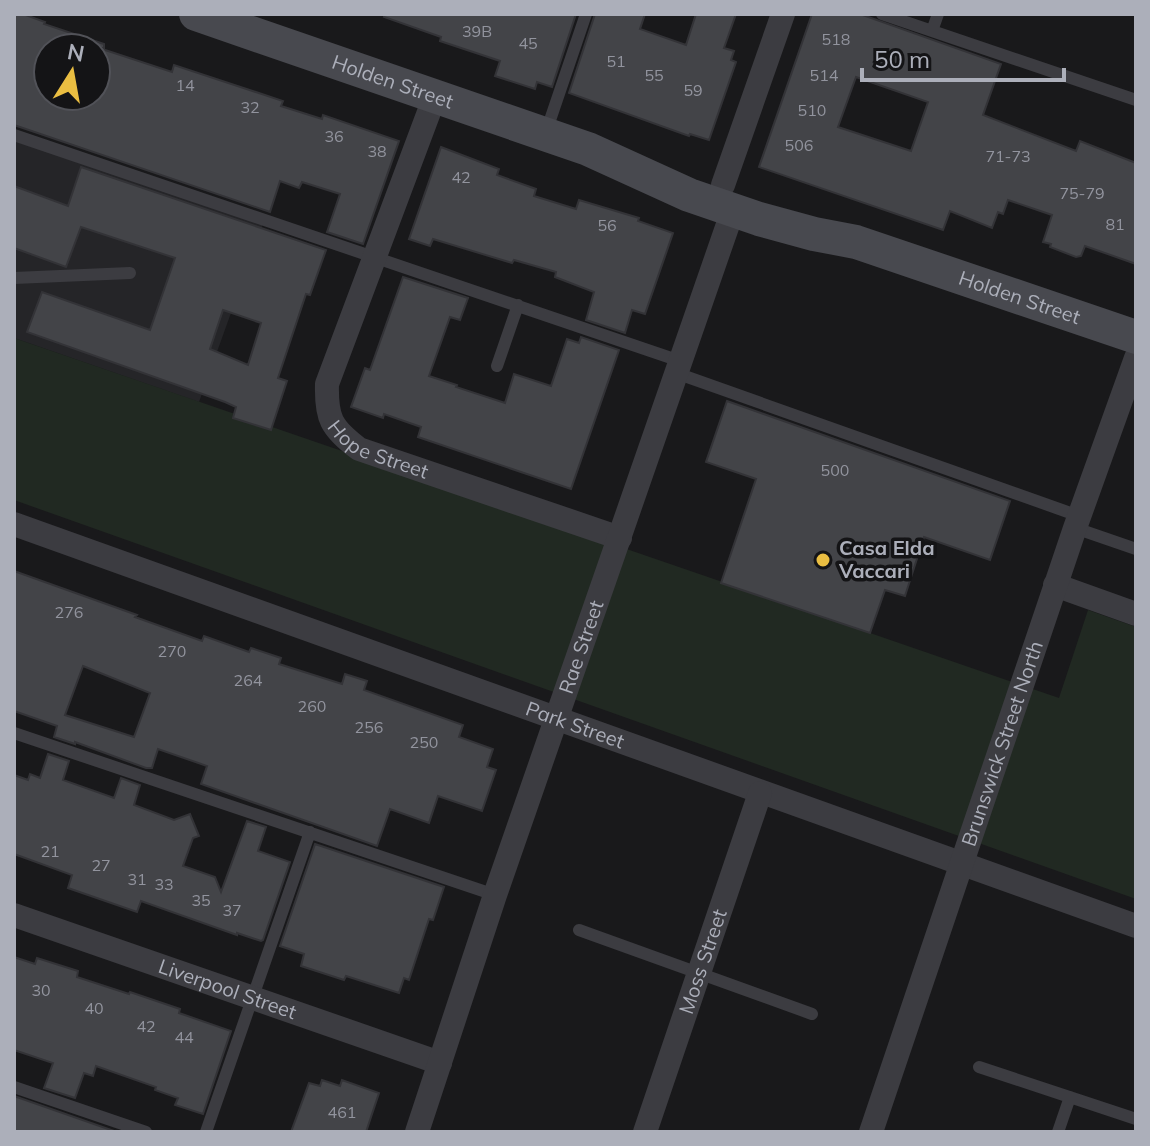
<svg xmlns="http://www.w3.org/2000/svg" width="1150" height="1146" font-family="Mulish,sans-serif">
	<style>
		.built { fill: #252528 }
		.green { fill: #212922 }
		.building { fill: #434448; stroke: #333337; stroke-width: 2; fill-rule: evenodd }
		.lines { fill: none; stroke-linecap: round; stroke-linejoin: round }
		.service { stroke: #3c3c41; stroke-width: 12 }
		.minor { stroke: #3c3c41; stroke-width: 24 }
		.secondary { stroke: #48494f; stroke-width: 34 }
		.poi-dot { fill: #eabe42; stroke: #141416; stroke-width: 3 }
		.labels { text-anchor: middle; stroke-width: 7; stroke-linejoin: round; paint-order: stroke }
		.number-label { font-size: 16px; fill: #92949e }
		.street-label { font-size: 20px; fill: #acafba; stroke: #141416 }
		.poi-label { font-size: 20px; font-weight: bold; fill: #acafba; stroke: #141416; text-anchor: start }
	</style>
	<rect width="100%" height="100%" fill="#19191b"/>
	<path class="built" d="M14 135 264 221 199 402 14 338Z"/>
	<path class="green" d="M14 338 1059 698 1088 610 1136 627V899L14 500Z"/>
	<path class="building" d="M14 14H23L45 22 44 24 104 44V48H99L172 72 174 65 283 101 281 106 322 119 323 115 399 141 363 244 327 232 340 194 302 182 299 188 280 181 270 212 14 125ZM48 48H96V96H48Z
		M385 14H576L552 87 537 82 535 89 495 76 500 61 440 41 441 37 384 17Z
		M595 14H645L640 29 686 45 696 14H736L724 48 734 51 731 60 736 62 709 140 690 134 689 136 569 93Z
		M812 14H860L1001 64 983 115 1076 151 1080 141 1136 163V264L1085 246 1081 256 1076 257 1050 247 1051 244 1043 242 1052 215 1008 200 1003 214 998 212 992 228 950 211 943 230 759 167ZM856 77 928 102 911 151 838 127Z
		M441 147 499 169 497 175 536 189 534 196 576 209 579 200 639 218 638 221 673 233 645 314 632 310 625 333 586 320 594 292 555 277 556 272 514 260 512 263 433 239 430 246 409 239Z
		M81 167 326 250 310 295 306 294 278 378 287 381 271 430 233 418 236 407 225 402 27 332 42 292 150 330 175 258 81 227 66 267 14 248V186L68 206ZM223 310 261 323 248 365 210 349Z
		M403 277 468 298 460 320 450 317 429 376 457 385 456 387 505 403 514 374 551 386 567 339 579 343 581 337 619 350 571 489 418 437 421 427 384 414 383 418 351 407 365 368 370 370Z
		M727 401 1010 501 990 560 924 537 905 596 885 590 870 633 721 583 756 479 706 462Z
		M14 571 137 615 135 617 202 641 204 636 249 652 251 648 281 658 279 664 342 684 345 674 367 681 364 690 463 725 459 737 493 749 487 767 496 770 482 811 438 796 429 823 390 809 377 846 201 784 207 766 158 749 152 768H146L75 742V744L54 737 57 726 14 711ZM83 666 150 693 134 737 65 715Z
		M48 754 69 761 63 780 114 798 121 778 140 785 134 805 174 820 190 814 199 836 193 838 183 866 215 877 221 892 247 821 266 827 258 851 290 862 263 940 261 941 237 933V935L141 901 137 912 68 888 72 875 14 854V775L28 780 30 774 40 778Z
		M315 844 444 887 433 920 429 919 409 980 404 978 399 993 346 976 344 980 301 966 304 954 280 946Z
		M14 957 35 964 37 958 78 971 77 977 129 994 130 992 180 1009 179 1013 231 1031 203 1114 175 1105 178 1098 155 1090 156 1087 96 1066 93 1076 84 1073 75 1098 44 1088 53 1063 14 1050Z
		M322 1080 340 1086 342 1080 379 1093 366 1132H291L309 1083 320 1086Z
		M14 1096 114 1131V1132H14Z"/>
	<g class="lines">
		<path class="service" d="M882 14 1136 100
			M932 31 938 14
			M546 132 586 14
			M14 135 680 361
			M14 278 130 273
			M497 366 518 305
			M676 373 1079 516
			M1075 528 1136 549
			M14 733 495 895
			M579 930 812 1014
			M979 1067 1136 1119
			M14 1087 146 1132
			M206 1132 310 832
			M1058 1132 1070 1097"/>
		<g class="minor">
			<path id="s1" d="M435 96 327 384C326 418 331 428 359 449L620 538"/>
			<path d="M723 185 783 14"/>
			<path id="s2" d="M14 524 1136 926"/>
			<path d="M1055 585 1136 614"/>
			<path id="s3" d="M14 915 440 1063"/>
			<path id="s4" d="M417 1132 495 895 733 210"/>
			<path id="s5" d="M645 1132 760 793"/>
			<path id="s6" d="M871 1132 1075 528 1136 358"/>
		</g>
		<path class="secondary" id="s7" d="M196 14 588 149 689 195 759 219 814 234 856 242 1136 337"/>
	</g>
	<circle class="poi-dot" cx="823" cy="560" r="8"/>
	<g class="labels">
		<g class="number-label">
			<text x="477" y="37">39B</text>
			<text x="836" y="45">518</text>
			<text x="528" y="49">45</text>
			<text x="616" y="67">51</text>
			<text x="654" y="81">55</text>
			<text x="824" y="81">514</text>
			<text x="185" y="91">14</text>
			<text x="693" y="96">59</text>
			<text x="250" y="113">32</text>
			<text x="812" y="116">510</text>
			<text x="334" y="142">36</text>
			<text x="799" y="151">506</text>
			<text x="377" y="157">38</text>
			<text x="1008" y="162">71-73</text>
			<text x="461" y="183">42</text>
			<text x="1082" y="199">75-79</text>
			<text x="1115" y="230">81</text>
			<text x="607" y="231">56</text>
			<text x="835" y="476">500</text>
			<text x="69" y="618">276</text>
			<text x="172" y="657">270</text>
			<text x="248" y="686">264</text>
			<text x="312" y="712">260</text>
			<text x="369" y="733">256</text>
			<text x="424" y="748">250</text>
			<text x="50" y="857">21</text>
			<text x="101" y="871">27</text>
			<text x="137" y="885">31</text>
			<text x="164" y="890">33</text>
			<text x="201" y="906">35</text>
			<text x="232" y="916">37</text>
			<text x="41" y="996">30</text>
			<text x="94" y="1014">40</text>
			<text x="146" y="1032">42</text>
			<text x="184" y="1043">44</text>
			<text x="342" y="1118">461</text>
		</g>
		<g class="street-label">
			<text dy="7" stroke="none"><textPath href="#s7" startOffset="208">Holden Street</textPath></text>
			<text dy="7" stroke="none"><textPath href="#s7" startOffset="872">Holden Street</textPath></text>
			<text dy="7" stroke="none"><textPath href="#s1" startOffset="402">Hope Street</textPath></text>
			<text dy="7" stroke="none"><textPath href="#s4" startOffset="512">Rae Street</textPath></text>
			<text dy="7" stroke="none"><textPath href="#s2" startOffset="596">Park Street</textPath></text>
			<text dy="7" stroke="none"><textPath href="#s6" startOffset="410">Brunswick Street North</textPath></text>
			<text dy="7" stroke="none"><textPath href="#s5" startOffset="180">Moss Street</textPath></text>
			<text dy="7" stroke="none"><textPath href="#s3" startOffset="226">Liverpool Street</textPath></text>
		</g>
		<g class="poi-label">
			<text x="839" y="555">Casa Elda<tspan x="839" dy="23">Vaccari</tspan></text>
		</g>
	</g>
	<rect width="1150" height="1146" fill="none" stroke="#acafba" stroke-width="32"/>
	<g transform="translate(72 72) rotate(11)"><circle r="38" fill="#141416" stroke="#515258" stroke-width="2"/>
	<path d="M0-6L14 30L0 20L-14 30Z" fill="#eabe42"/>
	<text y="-12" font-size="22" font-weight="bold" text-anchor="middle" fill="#acafba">N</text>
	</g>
	<path d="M862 68v12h202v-12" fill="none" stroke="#acafba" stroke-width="4"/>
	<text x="874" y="68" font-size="24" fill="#acafba" stroke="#141416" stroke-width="6" paint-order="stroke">50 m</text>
</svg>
